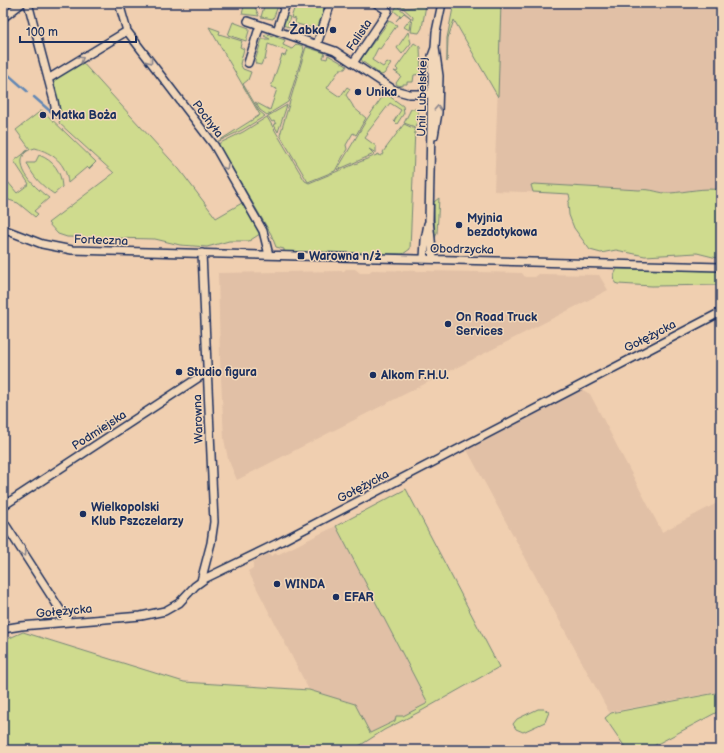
<svg xmlns="http://www.w3.org/2000/svg" width="724" height="753" font-family="'Balsamiq Sans',sans-serif">
	<style>
		.built { fill: #e1c0a6 }
		.green { fill: #cfdb8e; stroke: #758576 }
		.lines { fill: none; stroke-linecap: round; stroke-linejoin: round }
		.stream { stroke: #6488b5; stroke-width: 2.5 }
		.minor-casing { stroke: #1b2f5e; stroke-width: 10 }
		.minor { stroke: #f2d7b9; stroke-width: 7 }
		.oneway { stroke: #86838c }
		.poi-dot { fill: #1b2f5e; stroke: #f2d7b9; stroke-width: 1.5 }
		.labels { text-anchor: middle; stroke-width: 3; stroke-linejoin: round; paint-order: stroke }
		.poi-label { font-size: 12px; font-weight: bold; fill: #1b2f5e; stroke: #f2d7b9; text-anchor: start }
		.street-label { font-size: 12px; fill: #1b2f5e; stroke: #f2d7b9 }
	</style>
	<rect width="100%" height="100%" fill="#f0cfb0"/>
	<filter id="ink" filterUnits="userSpaceOnUse"><feTurbulence type="fractalNoise" baseFrequency=".025" numOctaves="2"/><feDisplacementMap in="SourceGraphic" scale="8" xChannelSelector="R" yChannelSelector="G"/><feConvolveMatrix kernelMatrix="1 2 1 2 8 2 1 2 1" color-interpolation-filters="sRGB"/></filter>
	<g filter="url(#ink)">
		<path class="built" d="M501 3H721V199L494 191Z
			M346 269H355L360 273H368L372 270 522 273 525 277H535L539 274 599 275 608 290 237 480 228 459 224 439 220 357 218 273 344 271Z
			M581 389 590 394 662 532 721 501V698L717 692 609 712 467 450Z
			M336 526 428 703 370 733 355 704 309 690 248 571 253 568V562L268 554 272 556 276 553 277 555Z"/>
		<path class="green" d="M245 3H253L259 16 242 14Z
			M265 3 278 6 273 19 261 17Z
			M296 3H326L316 34H314L316 29 297 24 296 29 282 25 286 16 290 17 288 24 294 25 296 19 291 18Z
			M454 3H501L498 97 454 20 448 38 447 62V38Z
			M415 5H426L422 28 419 33 411 32 413 17 401 6H404V8L415 7Z
			M397 6 411 18 409 30 404 27 411 18 404 13 396 21 400 16 394 11Z
			M389 21 397 25 380 49 378 48 372 60 383 67 387 62 391 64 384 74 381 75 363 62 361 59Z
			M233 22 249 28V31L246 41 228 35Z
			M209 27 220 31 219 34 242 41 240 47 244 49 240 64 243 69 251 72 248 80 243 84 259 111 265 116 242 130 217 142 260 115Z
			M408 32 411 43 402 54 397 48Z
			M267 34 285 40 283 45 292 49 297 44 303 46 304 50 288 102 267 115 260 110 255 102 270 110 277 89 271 87 282 55 285 56 287 51 268 44 265 60H263L261 65 256 64 255 61 262 39H270L264 36Z
			M414 43 420 47 421 74 414 75 413 82H407V84H403V86L397 85 396 83 401 76 394 71 397 72 398 70 396 68Z
			M306 47 325 53 323 58 327 59 328 55 347 66 345 69H340L327 88 340 97 347 87 350 89 346 95 353 106V107L366 118 356 135 353 133 346 145 347 149 335 171 308 182 280 135Z
			M81 61 179 169 216 218 242 203 260 234 249 241H229L207 247 180 245 155 239 67 237 58 234 48 223 114 173 59 123 61 116 50 80Z
			M385 93 403 106 404 113 397 124 394 121 401 110 390 103 367 133 368 134 365 138 376 146V153L369 149 374 154 337 170 367 119Z
			M287 105 278 132 274 125 276 124 274 121 272 122 268 116Z
			M411 109H417L419 115 415 127 404 123Z
			M42 110 96 162 89 169 87 167 68 183C66 163 53 153 35 148L26 151C12 168 37 189 49 198L34 211 38 214 35 217 18 203 3 198V176L17 193 29 184 14 161 30 149 16 130Z
			M267 117 305 181 309 183 379 154 380 156 384 154 383 152 404 124 415 129 410 249 403 254 284 252V249L276 247 271 234 218 144 243 132Z
			M39 155C54 161 61 171 62 187L54 194C42 186 32 176 27 163H35Z
			M534 184 639 190C652 188 659 194 670 193 687 192 704 187 721 190V259L697 253 645 256 616 250 601 253 590 250 574 228 569 215 568 203 570 199 569 194 533 192 531 185Z
			M439 198 437 233 435 238 434 202Z
			M617 269 721 271V285L652 286 618 284 615 283 614 275Z
			M406 489 499 667 423 710 384 730 353 750H3V641L23 632 184 682 309 690 355 704 370 733 395 721 396 716H403L428 703 336 526Z
			M716 693 721 702V710L646 750H627L605 718 611 713Z
			M538 709H544L549 712 545 722 523 732 516 729 513 724 517 719Z"/>
		<g class="lines">
			<path class="stream" d="M3 70 27 91
				M34 97 50 111"/>
			<g class="minor-casing">
				<path id="minor" d="M28 3 54 101 56 113
					M119 3 127 31 214 145 263 231 269 255
					M3 18 22 3
					M248 21 260 25
					M277 31 286 3
					M317 44 331 3
					M248 63 260 25 335 51 394 90 409 94H435
					M353 63 388 11 376 3
					M48 79 127 31
					M434 136 438 113 439 76 435 48 436 32 442 3
					M3 229 42 244 72 250 721 267
					M424 259 425 240 428 224
					M433 259 429 220 432 80V56L435 48
					M3 506 207 372
					M3 521 68 622
					M201 581 211 543 214 522 202 253
					M3 629 21 626 141 616 165 611 179 603 195 586 206 578 276 544 721 312"/>
			</g>
			<use href="#minor" class="minor"/>
		</g>
		<defs><path id="oneway-chevron" d="M-2-3.5L2.5 0L-2 3.5" fill="none" stroke-width="1.6" stroke-linecap="round" stroke-linejoin="round"/></defs>
		<g class="oneway">
			<use href="#oneway-chevron" transform="translate(81 59) rotate(-31)"/>
			<use href="#oneway-chevron" transform="translate(150 61) rotate(52)"/>
			<use href="#oneway-chevron" transform="translate(438 108) rotate(-87)"/>
			<use href="#oneway-chevron" transform="translate(226 167) rotate(60)"/>
			<use href="#oneway-chevron" transform="translate(24 554) rotate(57)"/>
		</g>
	</g>
	<g class="poi-dot">
		<circle cx="333" cy="30" r="4"/>
		<circle cx="358" cy="92" r="4"/>
		<circle cx="43" cy="115" r="4"/>
		<circle cx="459" cy="225" r="4"/>
		<rect x="297" y="252" width="8" height="8" rx="2"/>
		<circle cx="448" cy="324" r="4"/>
		<circle cx="179" cy="372" r="4"/>
		<circle cx="373" cy="375" r="4"/>
		<circle cx="83" cy="514" r="4"/>
		<circle cx="277" cy="584" r="4"/>
		<circle cx="336" cy="597" r="4"/>
	</g>
	<g class="labels">
		<g class="poi-label">
			<text x="325" y="34" text-anchor="end">Żabka</text>
			<text x="366" y="96">Unika</text>
			<text x="51" y="119">Matka Boża</text>
			<text x="467" y="222">Myjnia<tspan x="467" dy="14">bezdotykowa</tspan></text>
			<text x="309" y="260">Warowna n/ż</text>
			<text x="456" y="321">On Road Truck<tspan x="456" dy="14">Services</tspan></text>
			<text x="187" y="376">Studio figura</text>
			<text x="381" y="379">Alkom F.H.U.</text>
			<text x="91" y="511">Wielkopolski<tspan x="91" dy="14">Klub Pszczelarzy</tspan></text>
			<text x="285" y="588">WINDA</text>
			<text x="344" y="601">EFAR</text>
		</g>
		<g class="street-label">
			<text transform="translate(359 35) rotate(-56)" y="4">Falista</text>
			<text transform="translate(422 97) rotate(-89)" y="4">Unii Lubelskiej</text>
			<text transform="translate(208 119) rotate(53)" y="4">Pochyła</text>
			<text transform="translate(101 240) rotate(2)" y="4">Forteczna</text>
			<text transform="translate(462 249) rotate(1)" y="4">Obodrzycka</text>
			<text transform="translate(650 336) rotate(-27)" y="4">Gołężycka</text>
			<text transform="translate(198 419) rotate(-92)" y="4">Warowna</text>
			<text transform="translate(99 430) rotate(-33)" y="4">Podmiejska</text>
			<text transform="translate(363 486) rotate(-28)" y="4">Gołężycka</text>
			<text transform="translate(64 611) rotate(-5)" y="4">Gołężycka</text>
		</g>
	</g>
	<rect width="724" height="753" fill="none" stroke="#f2d7b9" stroke-width="16"/>
	<rect x="8" y="8" width="708" height="737" fill="none" stroke="#1b2f5e" stroke-width="1.5" filter="url(#ink)"/>
	<path d="M20 36v6h116v-6" fill="none" stroke="#1b2f5e" stroke-width="2"/>
	<text x="26" y="36" font-size="12" fill="#1b2f5e" stroke="#f2d7b9" stroke-width="3" paint-order="stroke">100 m</text>
</svg>
